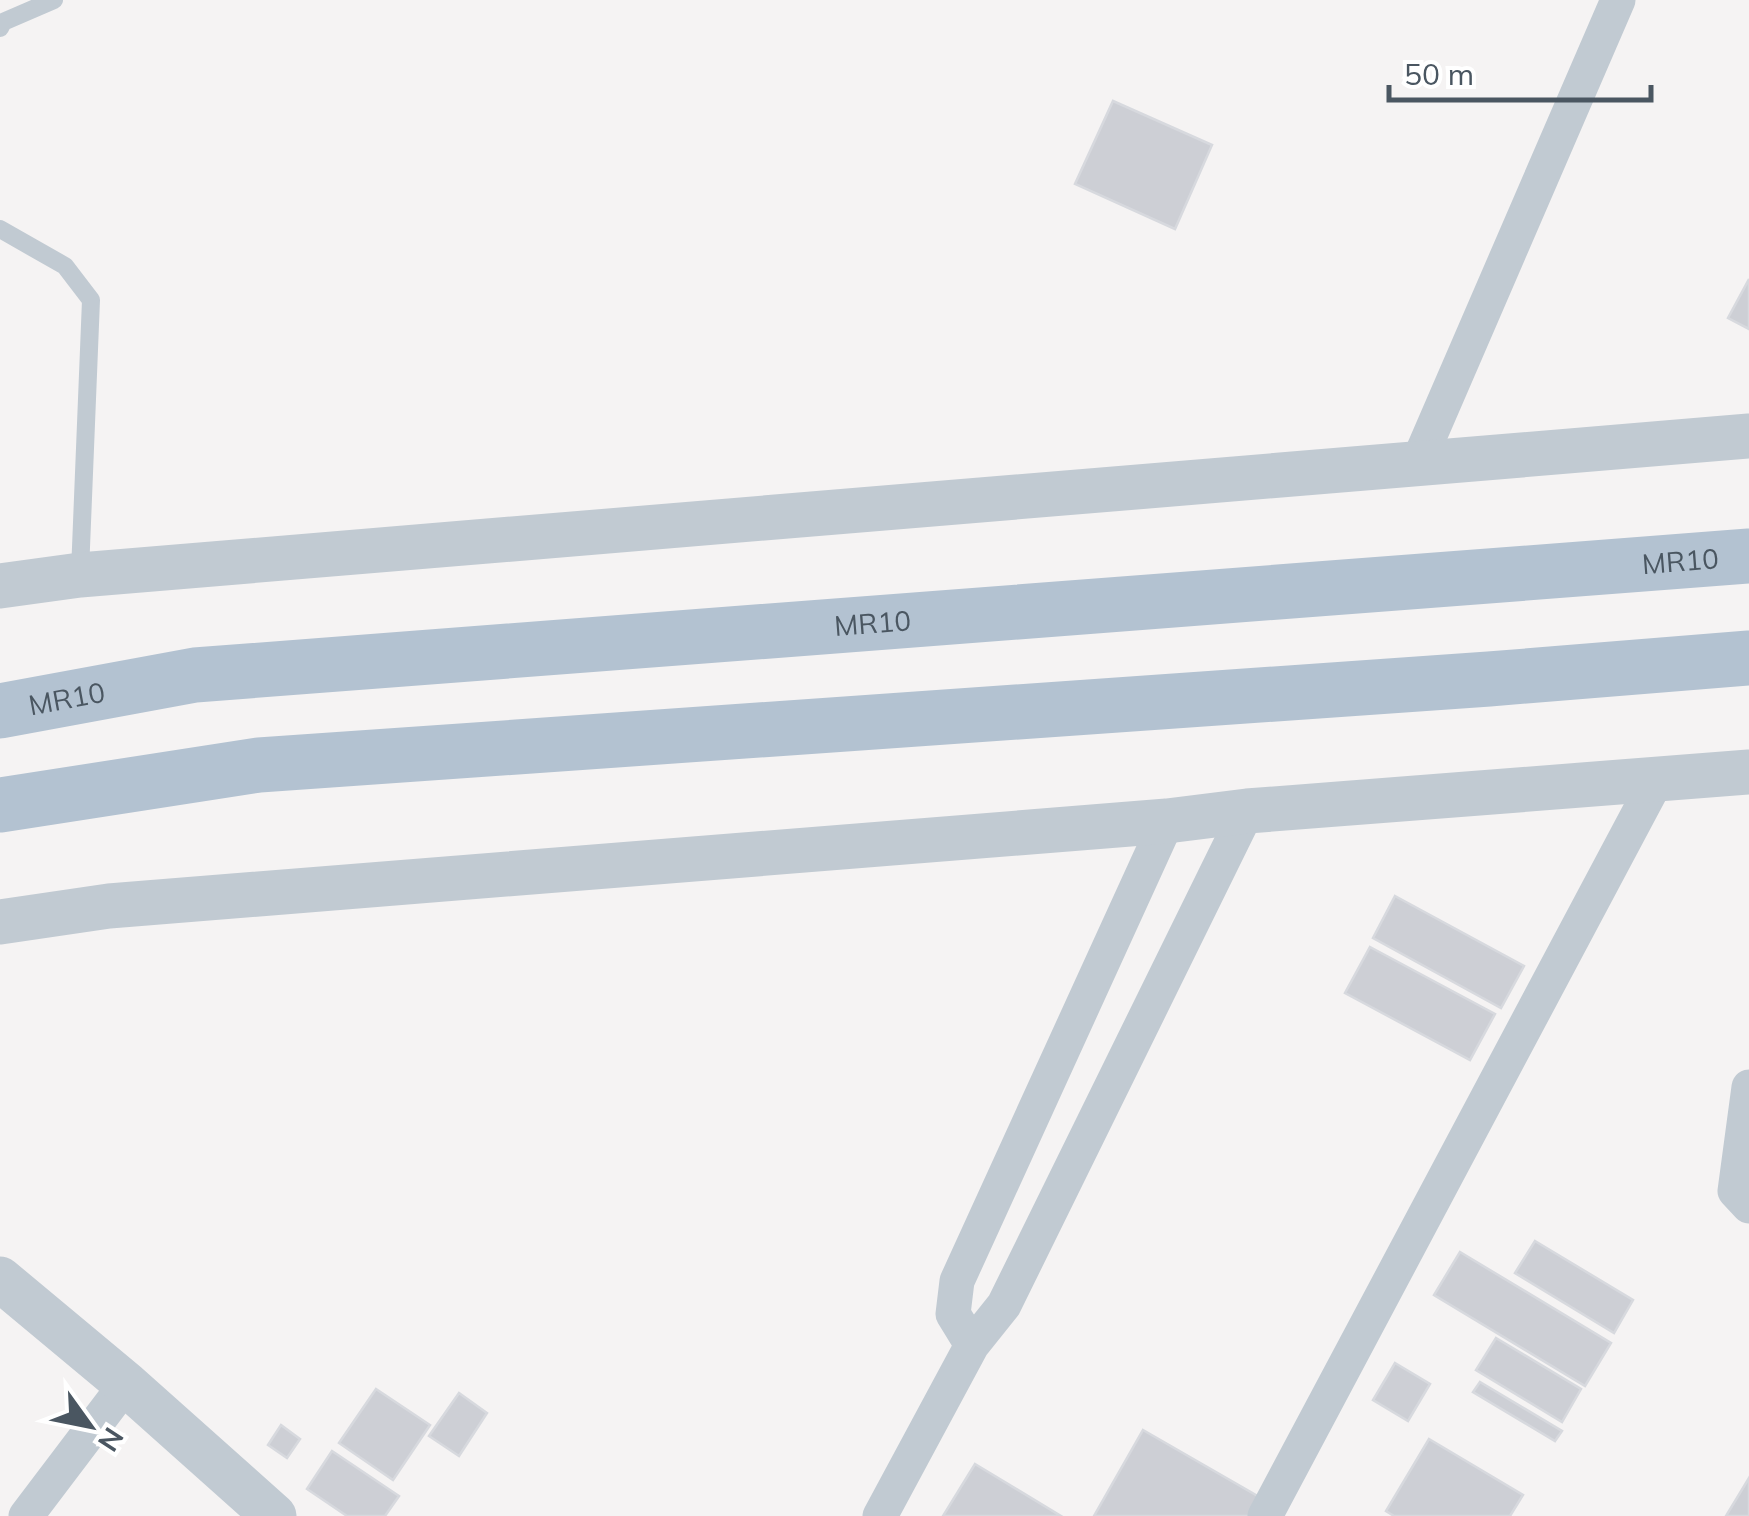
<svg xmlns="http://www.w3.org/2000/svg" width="1749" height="1516" font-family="Mulish,sans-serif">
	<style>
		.building { fill: #cdcfd5; stroke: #d7d9de; stroke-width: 2.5 }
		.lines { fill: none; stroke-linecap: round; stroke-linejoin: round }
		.service { stroke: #c1cad2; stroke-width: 18 }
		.minor { stroke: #c1cad2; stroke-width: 35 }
		.tertiary { stroke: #c1cad2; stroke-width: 45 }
		.primary { stroke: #b3c2d1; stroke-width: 55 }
		.labels { text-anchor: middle; stroke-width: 8; stroke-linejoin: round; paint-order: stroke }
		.street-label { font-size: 28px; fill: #4a5661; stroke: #fff }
	</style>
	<rect width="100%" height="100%" fill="#f5f3f3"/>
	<path class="building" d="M1113 101 1212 145 1175 229 1075 184Z
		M1749 279V329L1728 318Z
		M1395 896 1524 966 1501 1008 1373 938Z
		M1370 947 1495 1014 1470 1060 1345 993Z
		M1535 1241 1633 1300 1614 1333 1515 1273Z
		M1460 1252 1611 1343 1585 1386 1434 1295Z
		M1496 1338 1581 1389 1562 1422 1476 1370Z
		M1395 1363 1430 1384 1408 1421 1373 1400Z
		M1480 1382 1562 1431 1555 1441 1473 1392Z
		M376 1389 430 1425 393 1480 339 1443Z
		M459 1393 487 1413 459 1456 429 1436Z
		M281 1425 300 1439 287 1458 268 1445Z
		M1143 1430 1261 1498 1251 1516H1094Z
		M1429 1439 1523 1495 1510 1516H1394L1386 1511Z
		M332 1451 399 1496 385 1516H347L307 1489Z
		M975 1464 1061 1516H943Z
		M1749 1478V1516H1726Z"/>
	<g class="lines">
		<path class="service" d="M0 28 3 22 54 0
			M0 229 65 266 91 300 80 572"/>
		<path class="minor" d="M1417 465 1618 0
			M1749 1087 1735 1191 1749 1206
			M972 1345 953 1314 957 1281 1167 821
			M26 1516 126 1384
			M880 1516 972 1345 1004 1305 1247 811
			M1265 1516 1657 779"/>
		<path class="tertiary" d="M0 586 80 575 1749 436
			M0 922 109 906 1167 821 1247 811 1749 772
			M0 1279 126 1384 274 1516"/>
		<g class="primary">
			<path id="s1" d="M0 711 195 675 1749 556"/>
			<path d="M0 805 259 765 1489 679 1749 658"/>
		</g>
	</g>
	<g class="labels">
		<g class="street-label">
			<text dy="10" stroke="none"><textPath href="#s1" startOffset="1688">MR10</textPath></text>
			<text dy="10" stroke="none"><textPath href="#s1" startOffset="878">MR10</textPath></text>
			<text dy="10" stroke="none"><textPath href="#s1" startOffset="68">MR10</textPath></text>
		</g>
	</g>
	<g transform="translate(90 1426) rotate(123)" stroke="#ffffff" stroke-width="8" paint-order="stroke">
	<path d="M0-8L18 38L0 25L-18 38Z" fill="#4a5661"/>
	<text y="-15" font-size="28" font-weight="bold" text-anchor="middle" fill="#4a5661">N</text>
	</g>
	<path d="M1389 85v15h262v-15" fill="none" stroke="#4a5661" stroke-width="5"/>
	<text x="1404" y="85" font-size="30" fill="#4a5661" stroke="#ffffff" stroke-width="8" paint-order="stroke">50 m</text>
</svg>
